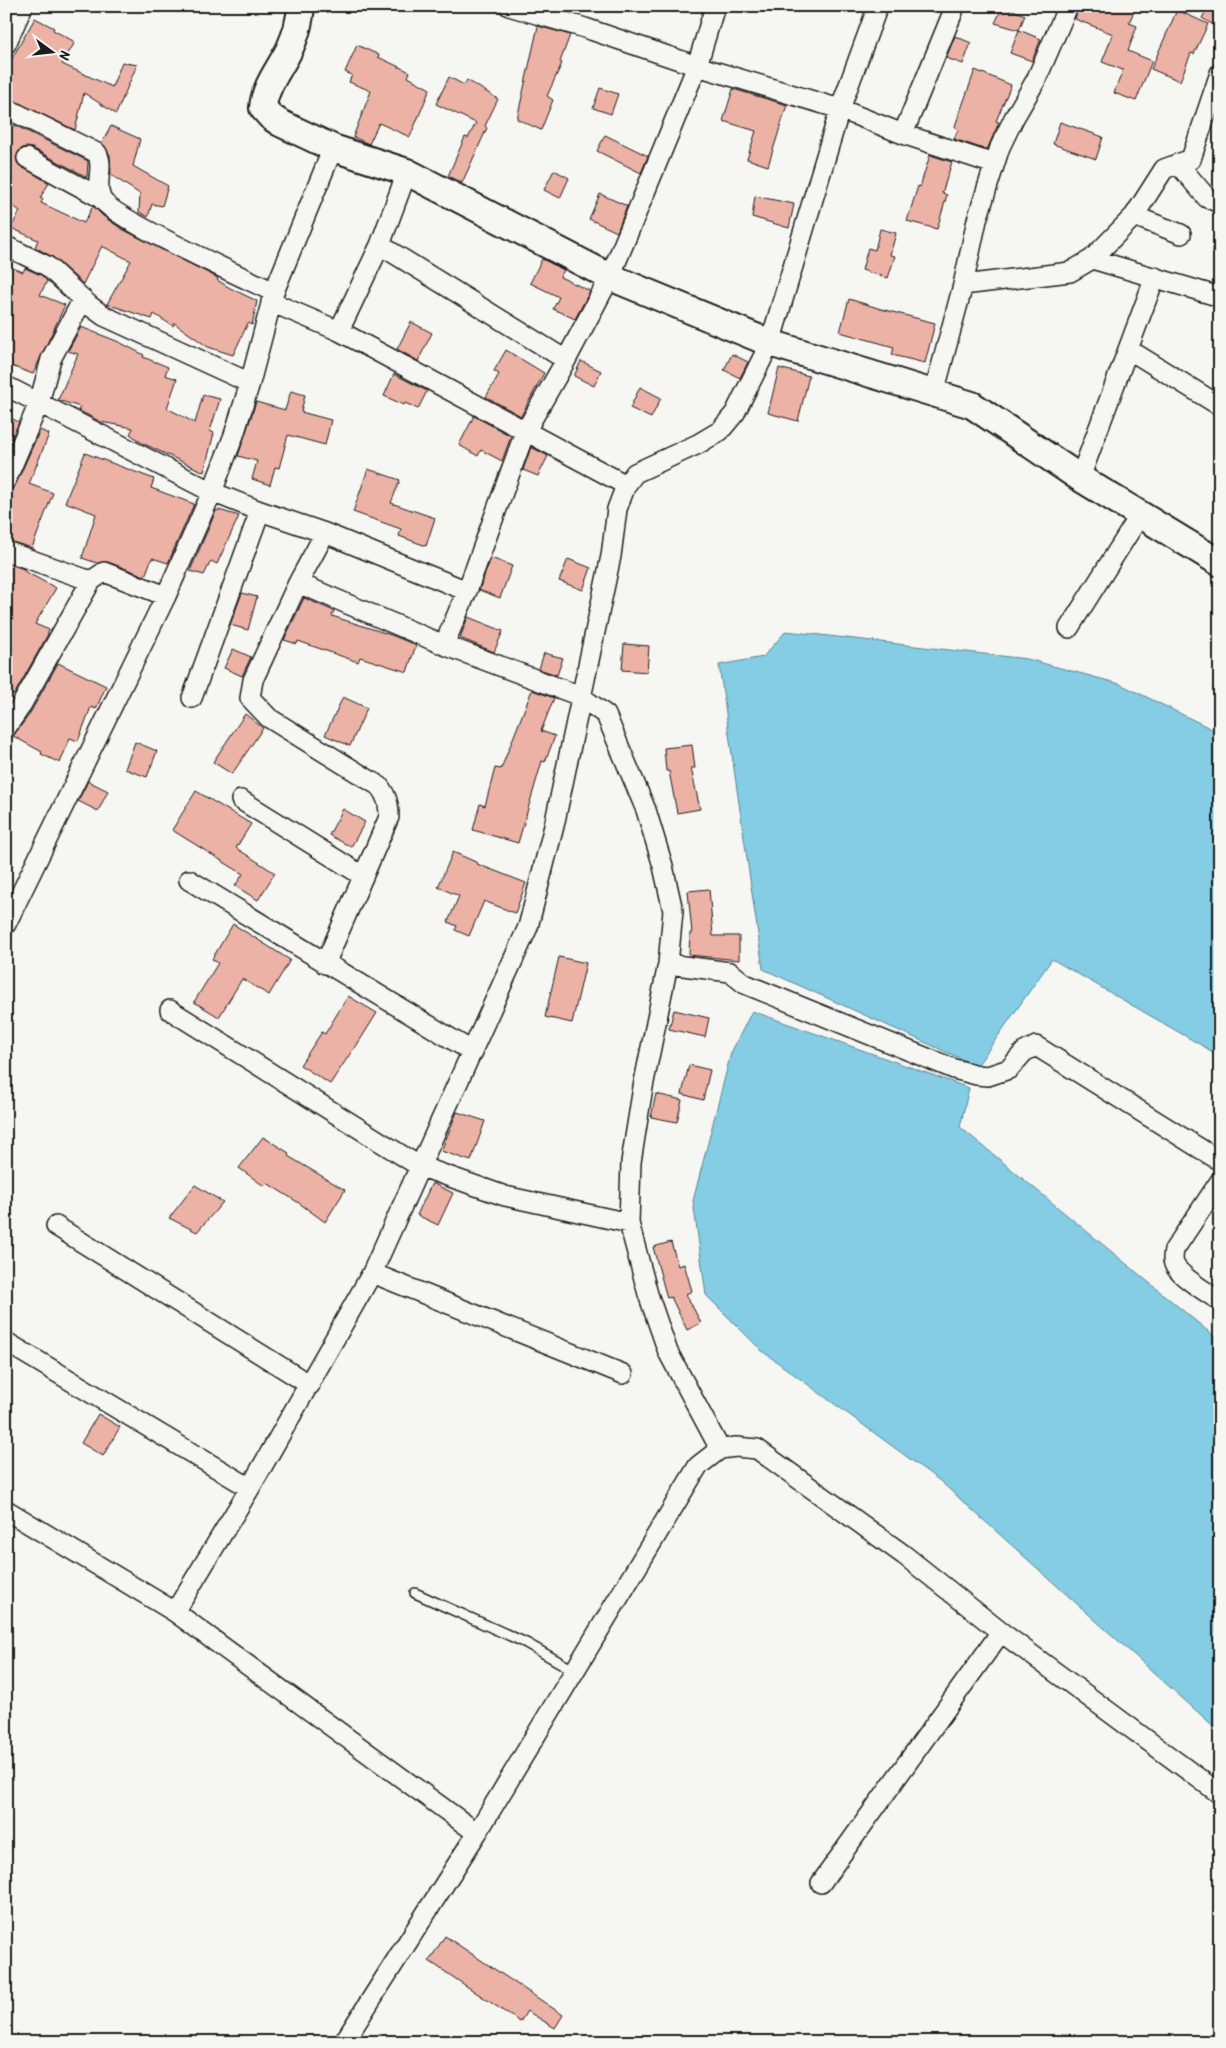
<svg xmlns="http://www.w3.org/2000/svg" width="1226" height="2048" font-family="Kalam,sans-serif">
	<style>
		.water { fill: #84cde4; stroke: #5a8694 }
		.building { fill: #ecb2a5; stroke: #1c1c1c }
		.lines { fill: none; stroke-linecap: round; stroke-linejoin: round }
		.service-casing { stroke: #1c1c1c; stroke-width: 12 }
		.minor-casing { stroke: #1c1c1c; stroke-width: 22 }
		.secondary-casing { stroke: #1c1c1c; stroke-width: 30 }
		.service { stroke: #f6f6f2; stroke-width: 9 }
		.minor { stroke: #f6f6f2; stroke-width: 19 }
		.secondary { stroke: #f6f6f2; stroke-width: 26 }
	</style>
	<rect width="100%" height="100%" fill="#f6f6f2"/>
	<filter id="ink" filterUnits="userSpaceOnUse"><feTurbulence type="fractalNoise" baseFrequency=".02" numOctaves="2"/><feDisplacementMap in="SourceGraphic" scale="10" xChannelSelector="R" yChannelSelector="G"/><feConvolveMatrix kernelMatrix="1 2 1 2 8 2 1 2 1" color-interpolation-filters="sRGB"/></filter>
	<g filter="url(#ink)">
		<path class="water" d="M786 631 1027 659 1120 684 1220 733V1056L1052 959 977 1066 763 969 719 665 763 657Z
			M752 1011 969 1088 960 1127 1220 1341V1732L940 1481 762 1351 706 1295 693 1201 731 1053Z"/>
		<path class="building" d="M1003 6 1025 15 1019 30 995 23Z
			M1079 6H1136L1129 23 1137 26 1128 51 1152 61 1136 101 1114 93 1123 70 1102 62 1113 34 1075 19Z
			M1209 6H1220V29L1202 18Z
			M1177 10 1208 24 1194 54 1191 53 1180 81 1151 69Z
			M35 18 54 28 53 30 75 42 62 64 112 87 122 62 137 65 116 114 84 93 75 130 6 97V67L10 59 11 60Z
			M538 26 570 35 560 62 562 63 547 96 553 100 541 130 517 119Z
			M1019 30 1041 39 1032 61 1010 53Z
			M955 36 971 43 963 64 946 58Z
			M357 45 379 55 378 57 410 72 408 77 430 89 410 137 379 123 369 144 353 137 371 91 349 82 352 75 345 72Z
			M975 70 1011 85 996 121 999 122 987 150 954 139 958 130 955 126Z
			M449 77 464 85 467 80 498 99 485 126 487 128 462 183 448 176 465 137 468 138 476 123 436 104Z
			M600 88 618 94 611 114 593 108Z
			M733 89 787 105 768 166 747 159 756 131 723 121Z
			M6 121 88 161 87 177 32 148 26 147 21 149 16 158 18 164 49 183 40 198 43 199 41 203 84 223 93 206 103 216 122 229 218 278 217 280 230 288 257 301 252 325 248 323 233 355 208 347 174 323 173 326 154 314 152 319 107 304 131 261 102 246 83 284 54 258 35 247 38 240 11 228 20 211 6 201Z
			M1060 122 1103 137 1096 159 1053 144Z
			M111 126 140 139 133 166 168 186 162 206 152 204 148 217 139 212 140 194 111 175 110 155 102 143Z
			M605 135 648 156 641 173 597 151Z
			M930 155 952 162 942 193 947 195 937 229 907 221 918 186 920 187Z
			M554 170 569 178 560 198 544 190Z
			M600 194 627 206 617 232 589 219Z
			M755 196 794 204 789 228 752 217Z
			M880 229 896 233 890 255 895 256 888 278 862 270 868 248 875 250Z
			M542 259 564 270 560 277 590 291 575 319 553 309 559 297 530 283Z
			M6 265 23 272 25 268 41 275 47 281 40 295 65 305 33 374 6 364Z
			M849 299 881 309 935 323 925 363 892 355 894 347 840 332Z
			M411 322 432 333 418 361 397 349Z
			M81 327 119 342 144 355 143 357 168 367 165 375 177 379 167 408 195 423 203 395 220 399 210 431 214 433 204 472 142 443 130 434 133 428 101 422 78 410 80 407 58 400 78 354 68 351Z
			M506 350 544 373 521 416 486 397 499 374 494 371Z
			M732 354 748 362 740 378 724 370Z
			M581 361 601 371 594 386 574 376Z
			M779 368 809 376 798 421 768 413Z
			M394 374 427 391 418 409 405 403 404 405 384 396Z
			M640 387 661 398 651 418 630 408Z
			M291 391 305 395 301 412 331 420 325 445 288 435 279 468 275 467 270 485 252 479 257 461 238 456 256 402 285 410Z
			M6 416 19 422 11 440 6 439Z
			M474 416 511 436 502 461 481 450 478 456 459 445Z
			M40 430 49 434 29 484 53 493 32 548 6 540V494L16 484Z
			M531 447 548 456 538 476 523 470Z
			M85 453 154 479 151 488 194 504 168 563 152 558 145 576 108 562 97 563 82 558 96 514 65 502Z
			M368 469 400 480 391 503 435 518 426 546 399 536 401 529 353 512Z
			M219 510 239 516 217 564 211 561 204 575 190 571 216 511Z
			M491 558 512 566 500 598 479 590Z
			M568 559 591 568 583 590 559 581Z
			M6 563 24 569V571L56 588 35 624 49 630 47 636 14 695 6 691Z
			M242 593 257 597 248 630 230 625Z
			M304 598 334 611 332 616 391 635 416 645 407 672 360 657 358 662 298 641 297 644 284 640Z
			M468 617 503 631 494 652 460 638Z
			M624 644 649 646 647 672 622 670Z
			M233 649 251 657 242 676 224 668Z
			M544 653 563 658 557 675 539 669Z
			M58 663 106 686 96 709 91 707 78 741 70 738 60 763 41 754 42 752 13 736 29 715Z
			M532 690 554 698 541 731 555 736 545 762 542 761 518 843 473 830 480 804 485 806 495 768 501 769Z
			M343 697 367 708 350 746 325 735Z
			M245 714 263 728 232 774 213 762Z
			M135 742 157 751 147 777 125 769Z
			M692 745 695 768H691L700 809 677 813 669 771H666L664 748Z
			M88 781 108 791 98 811 78 801Z
			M196 791 251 824 236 848 275 873 258 900 235 886 243 874 172 830Z
			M343 809 365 822 351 847 329 835Z
			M453 852 478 863 477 864 526 883 515 913 484 901 469 936 455 930 457 926 448 922 459 896 438 887Z
			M709 889 713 936H739V960L689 955 690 933H692L688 891Z
			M233 924 290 960 269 995 242 979 219 1017 194 1002 218 963 212 959Z
			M559 957 586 963 572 1023 545 1017Z
			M348 996 377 1013 355 1048H354L330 1084 300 1065 322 1032 325 1034Z
			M674 1010 709 1018 705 1037 669 1029Z
			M689 1065 710 1070 703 1100 682 1094Z
			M656 1094 682 1100 677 1122 651 1117Z
			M457 1112 485 1121 471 1161 441 1151Z
			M263 1137 289 1153 288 1156 345 1190 325 1222 299 1203 267 1183 264 1186 239 1168Z
			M432 1183 453 1193 438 1225 417 1215Z
			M195 1185 223 1202 197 1232 169 1218Z
			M671 1242 678 1266 684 1264 692 1291 686 1294 701 1323 687 1330 671 1297 667 1298 653 1247Z
			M98 1414 120 1427 103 1456 81 1443Z
			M445 1936 563 2015 555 2028 527 2011 520 2022 429 1961Z"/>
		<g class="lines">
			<g class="service-casing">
				<path id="service" d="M415 1593 526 1643 575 1671"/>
			</g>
			<g class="minor-casing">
				<path id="minor" d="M509 6 585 28 697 66 840 109 903 134 994 164
					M6 44 23 6
					M6 108 97 153C105 168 94 183 101 198 109 217 247 279 274 292
					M903 134 953 12
					M27 158 101 198
					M1179 165 1207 198 1220 203
					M1134 216 1181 234
					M380 245 566 360
					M6 246 47 266 90 306 104 316 250 383
					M1092 259 1220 297
					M963 285 1070 272 1092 259 1134 216 1164 169 1191 159 1220 73
					M271 302 339 331 626 485
					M339 331 380 245 407 172
					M1128 349 1220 406
					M6 386 212 492 260 511 325 533 467 591
					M934 393 963 285 977 220 1000 147 1014 118 1036 80 1068 6
					M1080 478 1155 277
					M6 480 39 403 51 359 83 299
					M325 533 298 583 444 645 580 696 606 715 646 810 663 866 673 911 668 964 643 1087 631 1162 629 1223 648 1294 668 1352 720 1449
					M6 551 91 581
					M298 583 253 680 250 698 269 718 379 786C387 796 389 804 389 817L325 964
					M1069 628 1140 515
					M444 645 467 591 525 432 566 360 610 277 697 66 715 6
					M192 698 260 511
					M6 728 19 709 91 581 104 572 166 596
					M241 800 363 876
					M189 880 473 1052
					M6 924 166 596 212 492 234 435 250 383 274 292 333 148
					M668 964 730 972 745 984 954 1069 977 1075 988 1076 1009 1069 1024 1052 1036 1046 1220 1161
					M170 1010 419 1166 505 1196 629 1223
					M1220 1181 1174 1250C1173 1256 1172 1261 1175 1266 1182 1278 1208 1293 1220 1301
					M56 1226 310 1385
					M372 1273 623 1374
					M6 1342 250 1488
					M6 1510 175 1612 477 1833
					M175 1612 250 1488 372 1273 528 927 554 826 611 556 617 509 626 485 635 473 698 444 720 431 735 413 770 343 840 109 878 6
					M821 1883 1001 1632
					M344 2042 477 1833 698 1466 720 1449 736 1447 757 1449 904 1555 1001 1632 1220 1794"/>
			</g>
			<g class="secondary-casing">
				<path id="secondary" d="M301 6C300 20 296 35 290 48 281 67 264 87 263 108L271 117 280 123 333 148 407 172 610 277 770 343 972 405 1080 478 1220 563"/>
			</g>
			<use href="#service" class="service"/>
			<use href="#minor" class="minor"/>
			<use href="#secondary" class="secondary"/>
		</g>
	</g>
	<rect width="1226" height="2048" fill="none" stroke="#f6f6f2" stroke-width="25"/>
	<rect x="12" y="12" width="1201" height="2023" fill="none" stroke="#1c1c1c" stroke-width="2" filter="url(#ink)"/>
	<g transform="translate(52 52) rotate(105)" stroke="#f6f6f2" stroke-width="4" paint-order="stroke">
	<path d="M0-4L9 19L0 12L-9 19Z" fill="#1c1c1c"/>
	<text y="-8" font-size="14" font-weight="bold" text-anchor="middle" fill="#1c1c1c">N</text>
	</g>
</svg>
